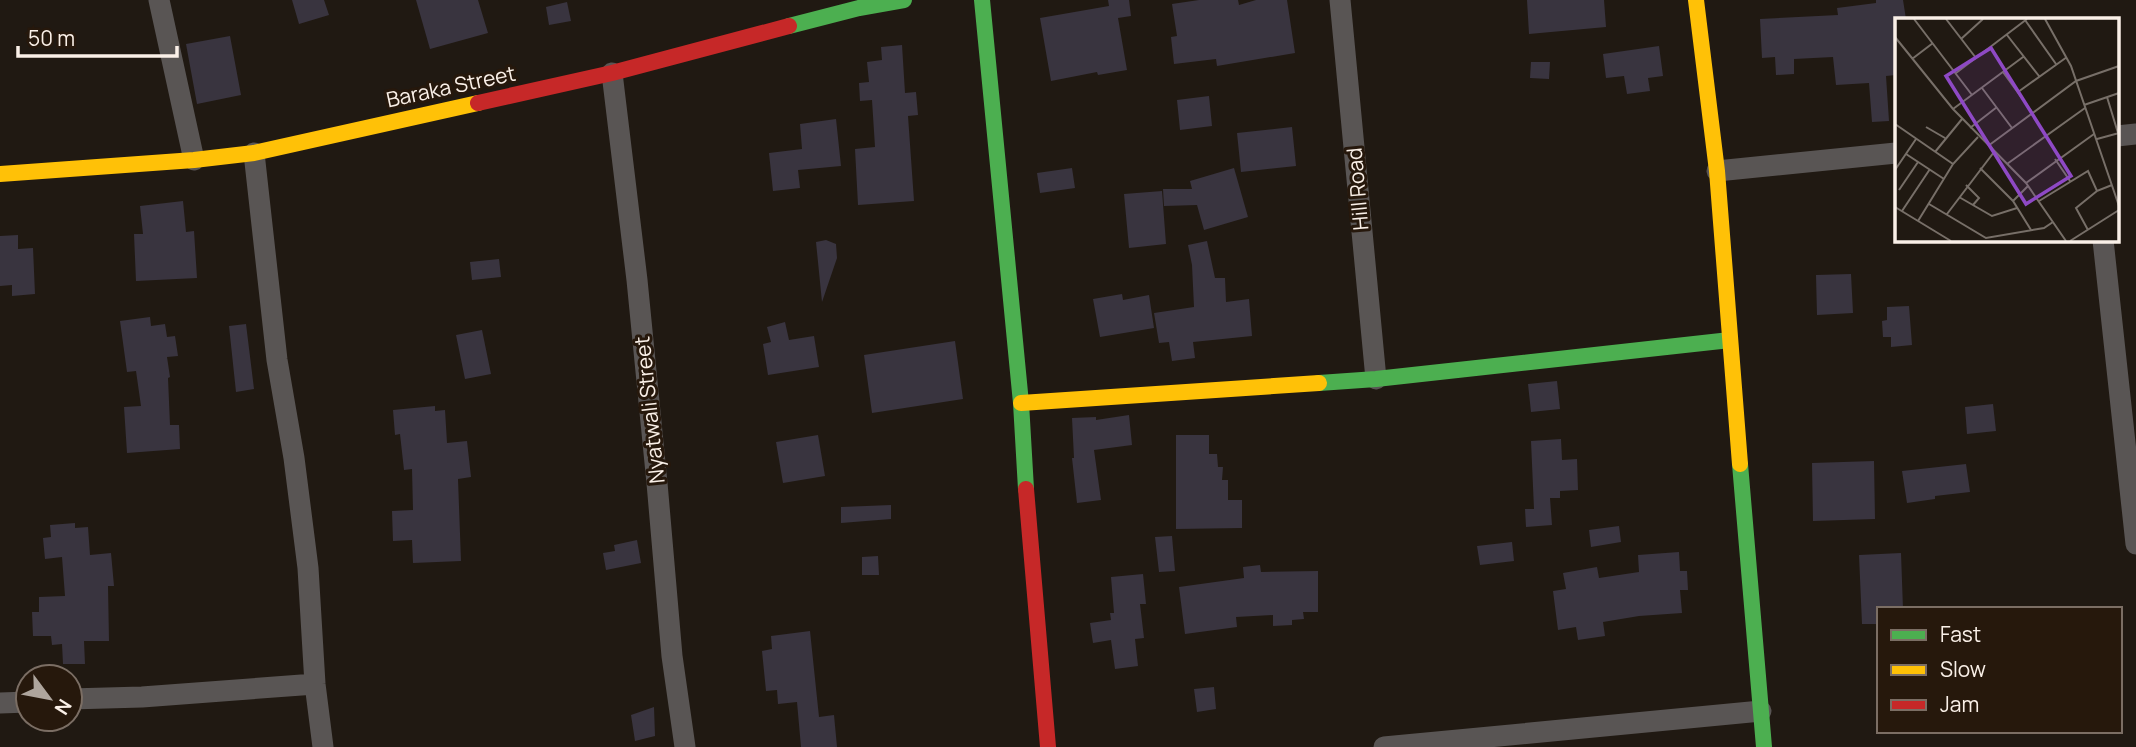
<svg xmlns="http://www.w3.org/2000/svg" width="2136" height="747" font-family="Manrope,sans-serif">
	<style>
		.building { fill: #39343f }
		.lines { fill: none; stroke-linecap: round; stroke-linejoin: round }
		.street { stroke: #595554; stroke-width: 21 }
		.fast { stroke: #4caf50; stroke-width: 16 }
		.slow { stroke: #ffc107; stroke-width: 16 }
		.jam { stroke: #c62828; stroke-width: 16 }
		.labels { text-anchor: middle; stroke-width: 6; stroke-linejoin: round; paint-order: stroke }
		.street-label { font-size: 21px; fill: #faf0e8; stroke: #26180c }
		.inset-road { fill: none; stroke: #776f68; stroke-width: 2 }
		.view { fill: #8e49c5; fill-opacity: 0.15; stroke: #8e49c5; stroke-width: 3.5 }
		.inset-edge { fill: none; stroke: #faf0e8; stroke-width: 3.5 }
	</style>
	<rect width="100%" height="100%" fill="#201912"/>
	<path class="building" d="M292 0H324L329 15 299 24Z
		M416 0H478L488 33 430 49Z
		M1108 0H1129L1131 16 1118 18 1127 70 1098 75 1097 72 1051 81 1040 18 1109 6Z
		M1199 0H1238L1239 5 1256 0H1287L1295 53 1217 66 1216 59 1174 64 1171 37 1177 36 1172 4Z
		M1527 0H1604L1606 27 1529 34Z
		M1876 0H1903L1906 19H1896V75L1886 76 1889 121 1872 122 1869 83 1836 85 1833 57 1794 59V74L1776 75 1775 57 1762 58 1760 19 1838 15 1837 8 1876 3Z
		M567 2 571 21 549 25 546 7Z
		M230 36 241 95 197 104 186 44Z
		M902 45 905 93 916 92 918 115 908 116 914 201 858 205 855 149 875 147 872 100 860 101 859 83 869 82 867 62 882 60 881 47Z
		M1659 46 1663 76 1648 78 1650 91 1627 94 1624 76 1606 78 1603 54Z
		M1531 62H1550L1549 79 1530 78Z
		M1209 96 1212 126 1180 130 1177 100Z
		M836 119 841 166 798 170 800 188 773 191 769 153 802 149 800 124Z
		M1292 127 1296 166 1241 172 1237 133Z
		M1072 168 1075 188 1040 193 1037 173Z
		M1234 168 1248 217 1204 230 1197 205 1164 206 1163 189H1192L1190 181Z
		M1162 191 1166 244 1129 248 1124 194Z
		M183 201 186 232 194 231 197 278 136 281 134 234H143L140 206Z
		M18 235V249L33 248 35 294 12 296V285L0 286V236Z
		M826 240 836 244 837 258 822 302 816 242Z
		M1207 241 1215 278H1225L1226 302 1249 299 1252 336 1193 342 1195 358 1172 361 1169 342 1159 343 1154 313 1194 307 1192 265 1188 245Z
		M499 259 501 277 472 280 470 262Z
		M1851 274 1853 313 1817 315 1816 275Z
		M1122 294 1123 300 1149 295 1154 328 1100 337 1093 299Z
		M1909 306 1912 345 1891 347V337H1883L1882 321 1887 320V307Z
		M150 317 151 326 165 324 167 337 175 336 178 356 167 357 170 377 168 378 170 425H179L180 449 127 453 124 407 141 406 136 371 127 372 120 321Z
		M785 322 789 340 814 336 819 367 768 375 763 344 771 342 767 327Z
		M246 324 254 389 236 392 229 326Z
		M482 330 491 374 465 379 456 335Z
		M955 341 963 399 872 413 864 355Z
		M1557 381 1560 409 1531 412 1528 384Z
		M1993 404 1996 431 1967 434 1965 407Z
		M435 406V411L445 410 447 443 467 441 471 477 458 479 461 561 413 563 412 540 393 541 392 511 413 510 412 469 404 470 400 434 395 435 393 410Z
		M1129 415 1132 445 1094 450 1101 500 1077 503 1072 458H1074L1072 418 1096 417V420Z
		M818 435 825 476 783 483 776 442Z
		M1176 435H1209V454H1217L1218 467H1223L1222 480H1228V500H1242V528L1176 529Z
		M1561 439 1562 460 1577 459 1578 490 1560 491V498H1550L1552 525 1526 527 1525 509H1534L1531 441Z
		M1874 461 1875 519 1813 521 1812 463Z
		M1966 464 1970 492 1935 496V499L1907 503 1902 471Z
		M891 505V519L841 523V507Z
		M75 523V528L88 527 90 555 111 553 114 586H108L109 641H84L85 664H63L62 644 52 645 51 636H33L32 612H39V597L65 596 62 557 45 559 43 538 51 537 50 525Z
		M1619 526 1621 542 1591 547 1589 530Z
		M1172 536 1175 571 1159 572 1155 537Z
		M637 540 641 563 606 570 603 553 615 551 614 545Z
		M1512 542 1514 561 1480 565 1477 546Z
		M1679 552 1680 571H1687L1688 590H1680L1682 613 1639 616 1603 622 1605 636 1578 640 1576 627 1558 630 1553 591 1566 589 1563 573 1597 567 1599 578 1639 572 1638 555Z
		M1901 553 1903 609H1879V624H1862L1859 555Z
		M878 556 879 575H862V557Z
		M1260 565 1261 572 1318 571V612H1303L1304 619 1292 620V625L1273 626V615L1236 617 1237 627 1185 634 1179 587 1244 578 1243 567Z
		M1143 574 1146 604H1140L1144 638 1135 639 1138 666 1115 669 1111 640 1093 643 1090 623 1111 620 1110 613H1114L1111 577Z
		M810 631 819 717 834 715 837 747H801L797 702 778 704 777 690 766 691 762 651 772 649 771 636Z
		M1214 687 1216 709 1197 712 1194 689Z
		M654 707 655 736 635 741 631 715Z"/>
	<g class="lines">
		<path class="street" d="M159 0 194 160
			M1340 0 1376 379
			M612 73 637 280 657 483 672 656 685 747
			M2117 136 2136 134
			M254 153 277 360 294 458 308 568 315 684 323 747
			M1717 171 1896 153
			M2103 240 2136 544
			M70 699 142 697 315 684
			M0 703 28 702
			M1384 747 1761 711"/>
		<path class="fast" d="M982 0 1021 403 1026 489
			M789 26 859 8 904 0
			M1319 383 1376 379 1730 340
			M1740 464 1764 747"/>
		<path class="slow" d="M1696 0 1717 171 1740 464
			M0 174 194 160 254 153 478 103
			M1021 403 1319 383"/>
		<path class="jam" d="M478 103 612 73 789 26
			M1026 489 1048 747"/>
	</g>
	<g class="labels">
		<g class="street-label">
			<text transform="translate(451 87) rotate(-12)" y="7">Baraka Street</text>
			<text transform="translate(1358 189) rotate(-95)" y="7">Hill Road</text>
			<text transform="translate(650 410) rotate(-96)" y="7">Nyatwali Street</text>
		</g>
	</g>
	<g transform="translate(1895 18)">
		<rect width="224" height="224" fill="#201912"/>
		<path class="inset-road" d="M19 1 77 77M51 1 81 40M150 1 176 48 224 188M130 2 161 46M112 17 144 58M0 19 58 91 131 165 171 223M66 21 88 1M17 41 38 25M108 54 137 94M61 55 132 1M87 70 117 110M123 74 172 39M212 79 223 115M189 87 224 75M58 91 128 39M0 106 58 146M31 109 50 120M75 110 102 89M202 121 224 115M93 128 181 63 224 48M40 134 67 101M11 136 49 161M160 141 175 163M112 146 190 90M85 150 118 183 136 212M0 152 21 121M131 165 199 116M71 167 84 180 78 187M4 172 23 144M64 179 97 198 122 190M118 183 133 168M144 183 193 153 202 173 217 167M34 186 91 220 149 210 158 204M0 189 56 223M7 193 35 151M52 196 99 134M23 203 58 146 83 119M193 212 181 190 202 173M175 223 224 192"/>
		<path class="view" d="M96 30 176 158 131 186 51 58Z"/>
		<rect width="224" height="224" class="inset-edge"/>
	</g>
	<rect x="1877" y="607" width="245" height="126" fill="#26180c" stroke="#7b6e64" stroke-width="2"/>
	<rect x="1891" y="630" width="35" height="10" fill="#4caf50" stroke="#7b6e64" stroke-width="2"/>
	<text x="1940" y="642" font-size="21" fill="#faf0e8">Fast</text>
	<rect x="1891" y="665" width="35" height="10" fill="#ffc107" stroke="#7b6e64" stroke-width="2"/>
	<text x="1940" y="677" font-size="21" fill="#faf0e8">Slow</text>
	<rect x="1891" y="700" width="35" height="10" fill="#c62828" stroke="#7b6e64" stroke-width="2"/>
	<text x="1940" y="712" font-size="21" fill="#faf0e8">Jam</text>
	<g transform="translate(49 698) rotate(122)"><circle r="33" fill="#26180c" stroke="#7b6e64" stroke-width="2"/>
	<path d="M0-5L12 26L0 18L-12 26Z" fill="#aea59d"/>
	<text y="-10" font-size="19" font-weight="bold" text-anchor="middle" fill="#faf0e8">N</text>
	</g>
	<path d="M18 46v10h159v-10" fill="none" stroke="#faf0e8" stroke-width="3.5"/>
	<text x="28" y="46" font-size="21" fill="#faf0e8" stroke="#26180c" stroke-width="5" paint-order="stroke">50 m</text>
</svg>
